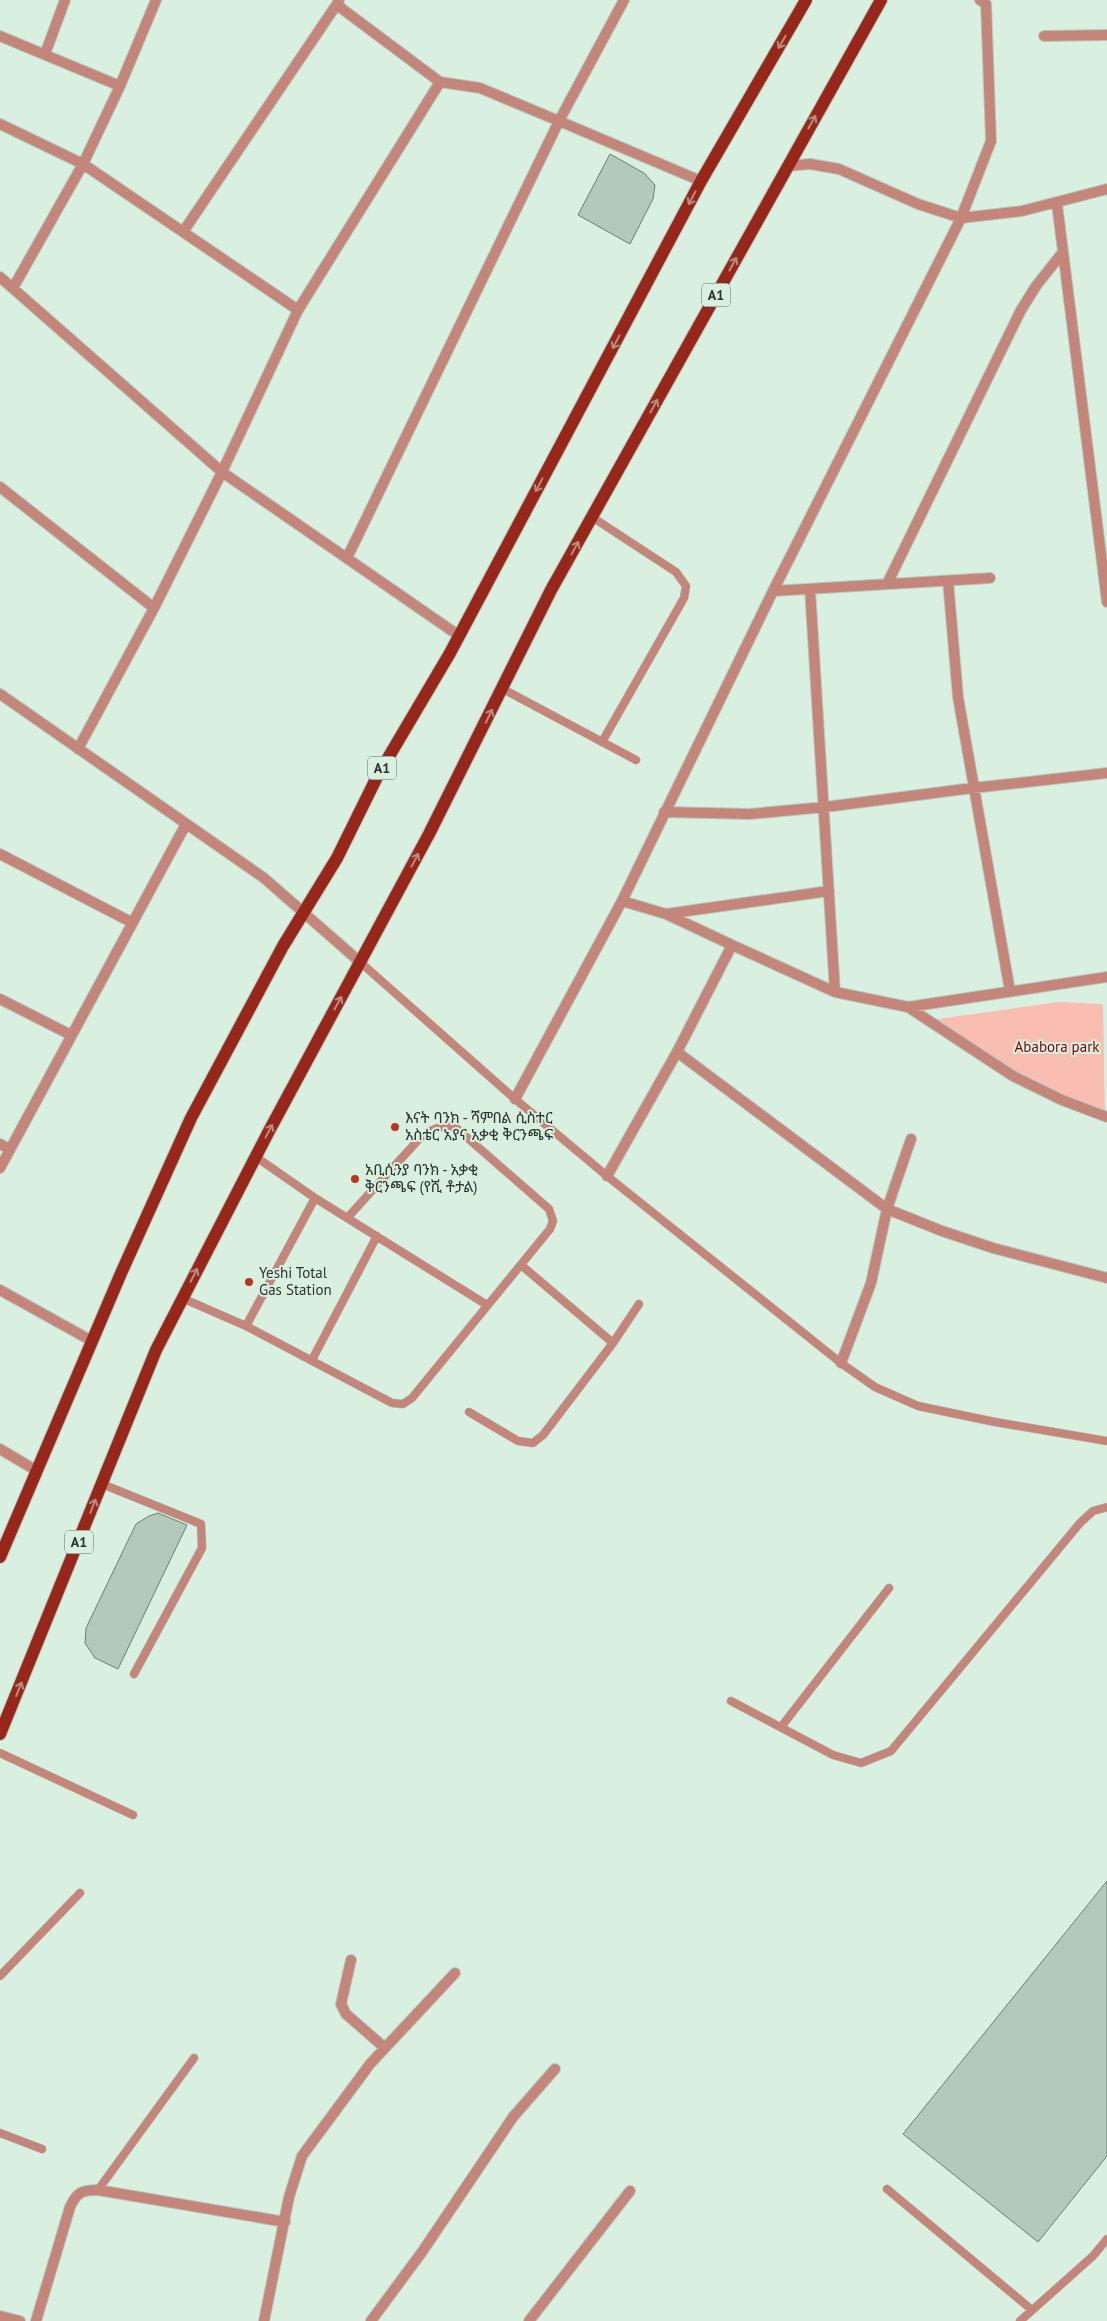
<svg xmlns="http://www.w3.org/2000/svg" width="1107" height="2321" font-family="'PT Sans','Noto Sans Ethiopic',sans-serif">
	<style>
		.green { fill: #fabdb2 }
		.building { fill: #b3c9bb; stroke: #6a7f72 }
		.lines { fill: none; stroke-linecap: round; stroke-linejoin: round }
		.lane-casing { stroke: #b6cabd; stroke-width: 9 }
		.street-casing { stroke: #b6cabd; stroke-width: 12 }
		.primary-casing { stroke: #b6cabd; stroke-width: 14 }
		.lane { stroke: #c4857a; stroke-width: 8 }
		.street { stroke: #c4857a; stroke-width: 10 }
		.primary { stroke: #97271a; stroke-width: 12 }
		.oneway { stroke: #b88c7e }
		.poi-dot { fill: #bf3222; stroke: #d9f0e1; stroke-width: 2 }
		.labels { text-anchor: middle; stroke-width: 4; stroke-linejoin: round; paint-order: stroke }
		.shield { fill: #d9f0e1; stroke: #5f6c64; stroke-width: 1 }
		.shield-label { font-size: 14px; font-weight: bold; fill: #2b342e }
		.park-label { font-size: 15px; fill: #7b0600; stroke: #d9f0e1 }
		.poi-label { font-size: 15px; fill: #2b342e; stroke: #d9f0e1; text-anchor: start }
	</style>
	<rect width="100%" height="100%" fill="#d9f0e1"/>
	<path class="green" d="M1058 1002 1103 1004 1105 1116 1021 1080 938 1019Z"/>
	<path class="building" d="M610 154 644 173 655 185 653 199 630 244 578 215Z
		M158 1513 187 1525 118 1669 95 1658 85 1643 86 1628 136 1524 149 1516Z
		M1107 1881V2156L1038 2242 903 2134Z"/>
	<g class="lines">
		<g class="lane-casing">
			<path id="lane" d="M592 517 676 572 686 586 684 598 602 742
				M503 689 636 760
				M360 962 515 1099 607 1176 841 1363 875 1387 918 1406 995 1422 1107 1441
				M256 1157 315 1198 487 1305
				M521 1265 613 1343
				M182 1298 246 1326 392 1403 403 1404 412 1398 550 1229 553 1221 549 1209 455 1127C440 1125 432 1129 420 1138L348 1217
				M246 1326 315 1198
				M312 1360 377 1236
				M469 1412 518 1441 533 1443 543 1435 613 1343 639 1304
				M102 1484 201 1524 202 1548 134 1674
				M731 1701 833 1755 861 1763 891 1751 1080 1523 1093 1511 1107 1507
				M781 1727 889 1588
				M0 1753 133 1815
				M0 1976 80 1893
				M0 2133 42 2149
				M887 2189 1032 2310
				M98 2190 194 2058
				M1020 2321 1093 2256 1107 2239"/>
		</g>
		<g class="street-casing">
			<path id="street" d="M624 0 559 121 701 181
				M337 5 440 82 480 88 559 121 347 558
				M0 36 120 86
				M1044 36 1107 35
				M45 54 65 0
				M0 124 83 164 298 310
				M788 166 810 164 839 169 918 204 961 218 1022 211 1107 189
				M1057 204 1107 602
				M183 232 339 1
				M0 277 222 472 298 310 440 82
				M13 288 83 164 120 86 156 0
				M0 487 154 608
				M948 581 958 697 1010 991
				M887 584 1021 310 1036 286 1063 252
				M810 589 835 992
				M773 591 990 578
				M0 694 264 878 360 962
				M78 749 154 608 222 472 458 635
				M664 812 750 814 825 807 973 788 1107 773
				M0 854 131 922
				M622 901 666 914 732 945
				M666 914 829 891
				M0 999 71 1035
				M908 1007 1013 1076 1062 1100 1107 1117
				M677 1052 887 1209 871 1283 841 1363
				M515 1099 622 901 773 591 961 218 991 141 986 4 980 0
				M911 1139 887 1209 942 1231 993 1248 1107 1278
				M0 1144 9 1149
				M0 1168 186 824
				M607 1176 677 1052 732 945 835 992 908 1007 1107 977
				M0 1290 92 1341
				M0 1449 37 1471
				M351 1960 341 2004 346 2014 385 2048
				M0 2316 20 2321
				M36 2321 70 2207C77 2192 82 2190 98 2190L285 2222
				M264 2321 289 2197 302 2156 370 2064 455 1973
				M371 2321 422 2252 513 2117 555 2069
				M529 2321 630 2191"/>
		</g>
		<g class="primary-casing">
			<path id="primary" d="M0 1557 122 1271 191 1118 283 946 337 858 378 775 450 653 701 181 806 0
				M0 1734 156 1350 269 1131 429 834 551 590 881 0"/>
		</g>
		<use href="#lane" class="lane"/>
		<use href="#street" class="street"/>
		<use href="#primary" class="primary"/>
	</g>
	<defs><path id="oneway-shaft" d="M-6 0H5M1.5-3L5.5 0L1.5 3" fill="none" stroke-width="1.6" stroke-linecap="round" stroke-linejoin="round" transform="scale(1.25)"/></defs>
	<g class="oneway">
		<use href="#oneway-shaft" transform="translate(782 42) rotate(120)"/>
		<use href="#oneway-shaft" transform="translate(812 122) rotate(-61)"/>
		<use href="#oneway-shaft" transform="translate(692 198) rotate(118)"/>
		<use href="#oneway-shaft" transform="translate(733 264) rotate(-61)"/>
		<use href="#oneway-shaft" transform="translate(616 342) rotate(118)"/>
		<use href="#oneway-shaft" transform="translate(654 406) rotate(-61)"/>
		<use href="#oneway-shaft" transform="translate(539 485) rotate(118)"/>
		<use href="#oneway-shaft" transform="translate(575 548) rotate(-61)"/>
		<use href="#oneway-shaft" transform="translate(489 716) rotate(-64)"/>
		<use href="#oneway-shaft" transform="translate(415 860) rotate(-62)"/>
		<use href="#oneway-shaft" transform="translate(338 1003) rotate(-61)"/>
		<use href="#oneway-shaft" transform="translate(269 1131) rotate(-62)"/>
		<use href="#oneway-shaft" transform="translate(194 1275) rotate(-63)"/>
		<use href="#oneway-shaft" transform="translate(93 1506) rotate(-69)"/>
		<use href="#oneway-shaft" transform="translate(19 1689) rotate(-68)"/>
	</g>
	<g class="poi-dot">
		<circle cx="395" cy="1127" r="5"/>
		<circle cx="355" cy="1179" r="5"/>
		<circle cx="249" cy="1282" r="5"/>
	</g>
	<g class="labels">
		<g class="shield">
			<rect x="702" y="283.5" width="28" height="23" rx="4"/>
			<rect x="368" y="756.5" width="28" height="23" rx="4"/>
			<rect x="65" y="1530.5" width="28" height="23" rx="4"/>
		</g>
		<g class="shield-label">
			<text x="716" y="300">A1</text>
			<text x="382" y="773">A1</text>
			<text x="79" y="1547">A1</text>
		</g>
		<g class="park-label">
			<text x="1057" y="1052">Ababora park</text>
		</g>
		<g class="poi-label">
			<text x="405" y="1123">እናት ባንክ - ሻምበል ሲስተር<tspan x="405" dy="17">አስቴር አያና አቃቂ ቅርንጫፍ</tspan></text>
			<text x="365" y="1175">አቢሲንያ ባንክ - አቃቂ<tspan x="365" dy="17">ቅርንጫፍ (የሺ ቶታል)</tspan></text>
			<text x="259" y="1278">Yeshi Total<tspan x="259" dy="17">Gas Station</tspan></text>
		</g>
	</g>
</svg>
